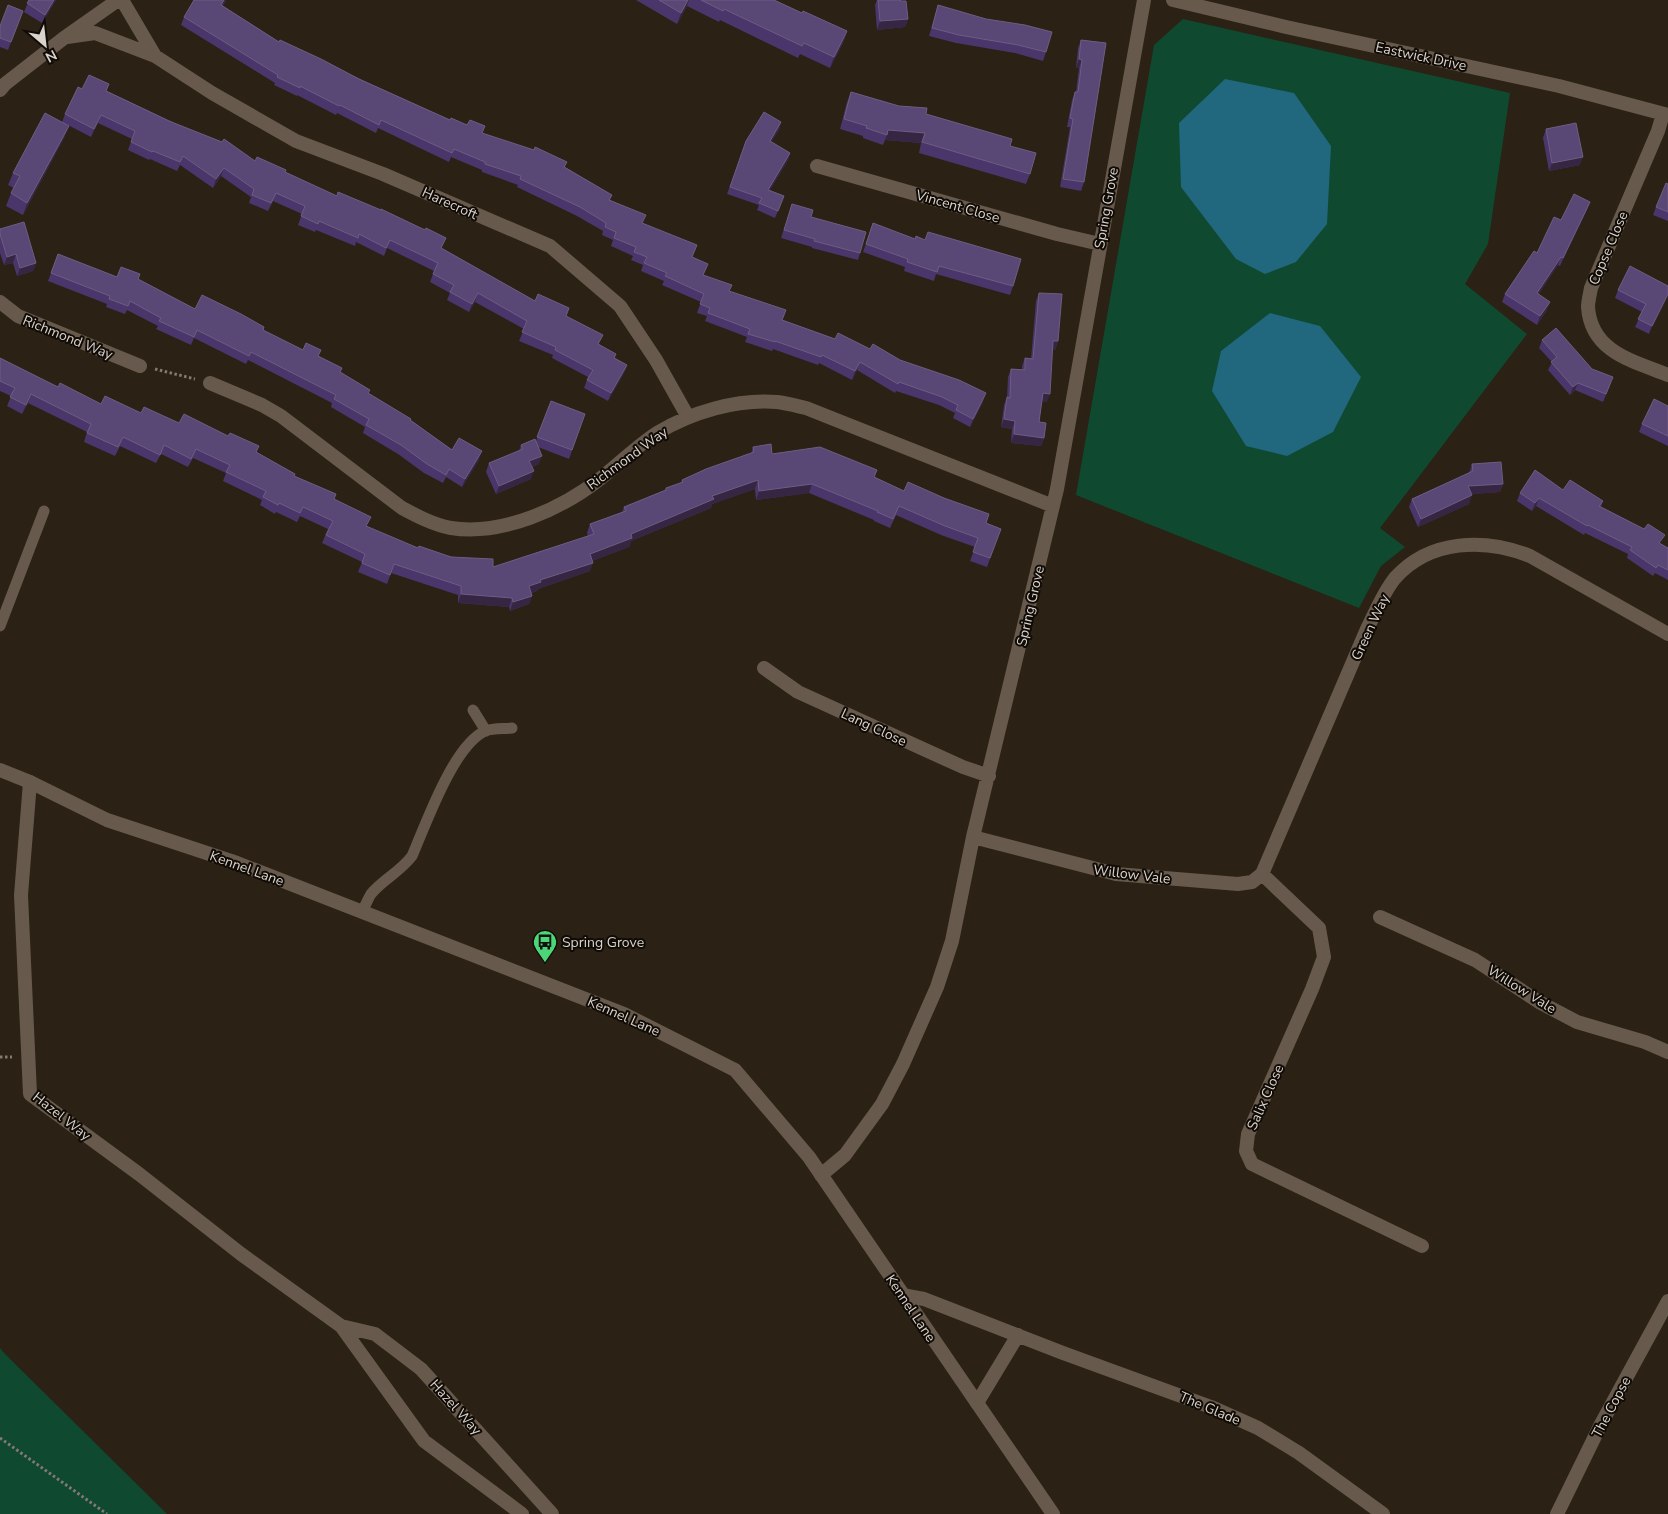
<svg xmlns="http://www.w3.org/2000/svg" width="1668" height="1514" font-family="'Nunito Sans',sans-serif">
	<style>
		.green { fill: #0f4a30 }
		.water { fill: #21677e }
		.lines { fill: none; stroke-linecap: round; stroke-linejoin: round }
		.path { stroke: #837a70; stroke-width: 3; stroke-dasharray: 2.5 2.5; stroke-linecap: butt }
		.service { stroke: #675a4c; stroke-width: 11 }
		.minor { stroke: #675a4c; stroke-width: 14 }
		.tertiary { stroke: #675a4c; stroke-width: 14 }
		.wall { fill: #4a366a }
		.shaded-wall { fill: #372643 }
		.building { fill: #594775; stroke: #6e5d82 }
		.labels { text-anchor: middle; stroke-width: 4; stroke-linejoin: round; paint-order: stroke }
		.street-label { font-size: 14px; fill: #dad3cb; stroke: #100b06 }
		.poi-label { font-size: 14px; fill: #dad3cb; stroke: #100b06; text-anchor: start }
	</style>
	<rect width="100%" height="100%" fill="#2b2114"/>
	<path class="green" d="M1183 19 1510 93 1488 244 1465 284 1527 334 1380 528 1405 547 1381 566 1359 608 1076 495 1154 45Z
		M0 1348 4 1353 167 1514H0Z"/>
	<path class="water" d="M1225 79 1294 93 1331 146 1327 224 1296 262 1265 274 1236 259 1181 187 1179 123Z
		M1270 313 1320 326 1361 377 1333 432 1287 456 1246 446 1212 391 1221 351Z"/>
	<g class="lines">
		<path class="path" d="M155 369 195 379
			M0 1057H12
			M0 1438 107 1514"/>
		<path class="service" d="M0 626 44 511
			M473 710 486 731
			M362 912C365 906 368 899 371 894 383 879 399 873 412 856 426 824 453 746 485 731 493 728 504 729 512 728"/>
		<path class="minor" d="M122 0 155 56 212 93 296 141 383 174 550 246 620 306 656 360 688 417
			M1173 0 1286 27 1559 86 1668 115
			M67 37 95 33 155 56
			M0 90 5 84 64 38 118 0
			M1663 114 1658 131 1591 288C1590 294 1588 301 1588 307 1591 352 1633 361 1668 375
			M817 166 1057 234 1100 244
			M0 302 18 316 140 366
			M210 383 262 405 281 416 402 508C417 516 434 525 451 528 502 536 562 509 601 478 620 463 637 446 657 433 692 412 736 399 777 402 786 403 797 406 806 408L1053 506
			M764 668 798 692 963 767 989 776
			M30 782 21 895 30 1094 139 1174 241 1254 341 1326 424 1441 522 1514
			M973 837 1116 874 1238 884 1252 882 1262 874 1367 629C1376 611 1383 593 1395 578 1430 539 1485 538 1530 556L1668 634
			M1262 874 1319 928 1324 957 1312 989 1248 1134 1246 1151 1252 1164 1422 1246
			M1380 917 1475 960 1539 1002 1577 1022 1645 1042 1668 1052
			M821 1175 845 1155 882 1104 903 1064 937 987 952 941 973 837 1057 489 1144 0
			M902 1295 924 1299 1063 1353 1211 1407 1258 1428 1299 1453 1383 1514
			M341 1326 375 1334 421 1369 552 1514
			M977 1403 1018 1335
			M1557 1514 1601 1424 1668 1301"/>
		<path class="tertiary" d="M0 770 30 782 107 820 237 863 624 1014 735 1070 809 1157 1053 1514"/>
	</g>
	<path class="wall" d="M29 0H56L42 23 24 12Z
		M226 0 223 6 279 42 450 120 483 133 565 167 612 195 610 200 642 224 693 257 704 275 729 291 782 320 835 339 870 349 900 360 983 402 970 427 953 418 955 413 939 405 896 391 895 393 857 370 852 380 819 363 818 365 773 349 772 351 745 342 747 337 705 321 707 316 697 313 701 302 662 285 664 281 641 271 643 265 631 260 633 256 611 246 613 240 602 235 603 231 577 216 517 187 518 185 482 172V170L451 157 449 162 378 128 376 133 337 113 336 115 297 95V96L274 85 275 83 181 25 184 17Z
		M636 0H774L802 13 847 31 843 43 830 68 800 54 798 58 720 20 719 22 687 6 677 24Z
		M877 0H900L908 19 905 27 877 30 875 5Z
		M938 5 1046 52 1043 61 1015 53 956 43 929 36Z
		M23 11 8 50 0 47V26Z
		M1081 40 1106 43 1084 182 1081 191 1060 187 1070 127H1067L1072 100 1075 92H1076L1079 68H1076L1078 48Z
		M82 89 107 91 255 161 285 172 442 248 535 301 569 308 566 316 615 358 627 365 624 373 608 401 584 388 588 377 552 358 553 355 519 341 524 329 475 302 469 312 447 300 450 293 430 282 434 271 387 248 384 256 356 242 355 246 316 230 315 232 298 225 302 214 273 201 268 211 249 203 251 197 221 176 213 188 180 165 177 171 150 159 149 160 128 150 132 139 98 123 91 137 68 125 64 138 23 215 6 206 11 193 14 188 8 185 13 173 62 122 65 114Z
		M851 92 926 114 1010 146 1030 174 1026 184 919 153 921 143 885 140 883 145 863 138V136L840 129 847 102Z
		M781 122 779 130 771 142 790 153 788 160 770 190 784 196 775 218 757 210 759 205 727 194 746 141Z
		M1546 129 1580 165 1549 171 1543 138Z
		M1668 184V221L1653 215 1656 207Z
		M1590 202 1587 210 1560 266 1558 265 1538 295 1547 310 1537 325 1502 302 1505 294 1561 220Z
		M792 204 860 253 858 260 812 248V247L781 238Z
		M873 223 1013 286 1010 295 936 274 934 281 904 271 905 267 863 252Z
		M0 229 36 263 33 271 17 276 13 263 4 265 0 253Z
		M58 254 117 277 138 279 195 309 264 327 263 330 303 350 319 356 369 394 411 420 452 450 479 460 462 487 446 477 443 483 424 473 398 454 363 433 365 427 331 407 332 403 248 360 246 364 194 338 191 345 156 329 158 326 127 310 125 314 106 307 107 304 48 281Z
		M1668 286 1649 334 1635 327 1642 312 1615 298 1618 290Z
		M1039 293 1058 341 1055 350 1052 349 1047 402 1042 401 1039 422 1044 438 1041 446 1011 443 1012 429 1001 427 1004 405 1007 397 1008 377 1011 369 1022 370V366L1025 358 1031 359 1036 301Z
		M1542 340 1592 369 1610 385 1603 402 1575 390 1570 395 1548 370 1552 362 1539 348Z
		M0 358 58 387 101 404 141 413 228 436 259 446 256 453 334 499 367 527 418 548 493 567 588 536 587 533 590 524 622 512 624 507 665 490 666 488 681 483 682 480 751 454 753 447 772 454 874 477 904 491 1001 529 987 567 970 561 975 547 941 535 896 515 890 528 874 521V520L809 493 756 500 755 489 712 504 711 508 631 541 629 547 592 561 590 571 538 589 537 591 532 593V596L529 604 510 611 509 607 458 603V595L391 573 387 584 358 572 362 562 322 543 328 529 300 516 297 522 276 512 275 514 260 505 262 500 223 481 226 473 193 458 188 467 161 454 156 463 120 446 115 456 84 442 87 432 28 403 22 414 7 406 11 396 0 391Z
		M551 401 585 414 569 459 538 447 539 464 532 467 531 479 496 494 486 472 489 463 519 451 521 445 536 441Z
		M1668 406V446L1639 432 1642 424Z
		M1472 464 1503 484 1500 492 1471 494 1469 504 1418 527 1409 507 1412 499 1469 473Z
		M1563 490 1603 501 1601 507 1668 548V580L1655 573 1653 576 1627 558 1628 554 1585 533 1584 535 1536 506 1532 511 1517 501 1520 493Z"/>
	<path class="shaded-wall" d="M54 0H56L42 23 45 15Z
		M224 0H226L218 13 221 5Z
		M688 0H689L687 6 677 24 681 13Z
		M908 19 905 27 877 30 880 21Z
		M847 31 843 43 830 68 834 57Z
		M1079 59 1082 60 1079 68H1076Z
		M101 115 98 123 91 137 94 129Z
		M781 122 779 130 767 148 770 141Z
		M69 126 64 138 23 215 27 203Z
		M888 130 925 133 921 143 885 140Z
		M790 153 788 160 766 197 768 190Z
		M1583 157 1580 165 1549 171 1552 163Z
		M224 168 221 176 213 188 216 179Z
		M1590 202 1587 210 1560 266 1563 258Z
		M16 254 13 263 4 265 7 257Z
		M1561 257 1558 265 1534 302 1537 293Z
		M36 263 33 271 17 276 20 268Z
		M478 293 475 302 469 312 472 304Z
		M1668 294V296L1649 334 1652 326Z
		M1550 302 1547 310 1537 325 1540 316Z
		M1053 341H1058L1055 350 1050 349Z
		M860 362 857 370 852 380 855 371Z
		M627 365 624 373 608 401 611 393Z
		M1578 383 1575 390 1570 395 1573 387Z
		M986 393 983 402 970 427 973 419Z
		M1043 393 1050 394 1047 402 1040 401Z
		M31 394 28 403 22 414 26 405Z
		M1004 419 1015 421 1012 429 1001 427Z
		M1014 434 1044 438 1041 446 1011 443Z
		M482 451 479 460 462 487 465 479Z
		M542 456 539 464 526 469 529 461Z
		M534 471 531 479 496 494 499 486Z
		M758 480 755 489 712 504 711 508 631 541 629 547 587 563 590 554 631 534 712 496Z
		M812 484 809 493 756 500 759 491Z
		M1503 484 1500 492 1465 495 1468 486Z
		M1472 495 1469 504 1418 527 1421 519Z
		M1539 498 1536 506 1532 511 1535 503Z
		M593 563 590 571 538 589 537 591 526 595 529 586 540 580Z
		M461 594 512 598 509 607 458 603Z
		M532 596 529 604 510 611 513 602Z"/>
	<path class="building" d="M29 0H54L45 15 27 3Z
		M194 0H224L221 5 279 42 280 40 321 59 359 79 450 120 451 118 467 125 470 120 485 126 482 133 534 150 535 147 567 162 564 167 612 195 609 200 646 215 642 223 697 245 692 257 708 264 703 275 732 285 729 291 786 310 782 320 835 339 838 333 870 349 873 344 900 360 959 380 986 393 973 419 956 410 958 405 942 397 899 382 898 384 860 362 855 371 822 355 821 357 775 341V342L748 334 750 329 708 313 710 308 700 304 704 294 665 276 667 273 644 263 647 257 634 252 636 247 614 238 616 232 605 227 606 223 580 207 520 179 521 176 485 164V162L454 149 452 153 381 120 379 125 340 105 339 106 300 86V88L277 77 278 75 184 17Z
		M659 0H688L681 13Z
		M701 0H774L802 13 803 11 847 31 834 57 804 43 802 46 724 9 723 11Z
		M878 0H900L901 1H906L908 19 880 21Z
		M8 5 23 11 11 42 0 38V26Z
		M938 5 986 19 1025 25 1052 32 1046 52 1018 45 959 35 932 28Z
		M1081 40 1106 43 1084 182 1063 179 1073 119 1070 118 1075 92H1078L1082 60 1079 59Z
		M89 75 109 84 106 91 169 121 222 142 224 139 255 161 257 157 286 170 285 172 337 196 338 192 381 210V209L425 230 426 228 446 238 441 248 535 301 538 294 569 308 566 316 603 335 598 344 616 354 614 358 627 365 611 393 587 380 593 370 555 350 556 347 522 332 527 321 478 293 472 304 450 292 454 285 433 274 438 263 390 240 386 248 359 234 358 238 319 221 318 224 301 216 305 206 276 193 271 203 252 195 254 189 224 168 216 179 183 156 180 162 153 151 152 152 131 142 135 131 101 115 94 129 65 114 78 87 82 89Z
		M851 92 899 106 927 108 926 114 1012 139 1010 146 1036 153 1030 174 922 142 925 133 888 130 887 135 866 128 867 126 844 119Z
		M764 112 781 122 770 141 790 153 768 190 784 196 778 211 759 203 762 198 730 187 746 141Z
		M45 113 69 126 27 203 11 193 20 176 13 173Z
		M1576 123 1583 157 1552 163 1546 129Z
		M1666 183 1668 184V212L1656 207Z
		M1574 194 1590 202 1563 258 1561 257 1537 293 1550 302 1540 316 1505 294 1534 251 1537 253 1554 217 1561 220Z
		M792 204 813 210 811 217 866 232 860 253 814 241 815 239 784 230Z
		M24 222 36 263 20 268 16 254 7 257 0 234V229Z
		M873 223 915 239 916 236 925 240 928 232 1021 259 1013 286 939 266 937 272 907 262 908 259 866 244Z
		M58 254 117 277 121 267 140 274 138 279 195 309 202 295 241 314 264 327 263 330 303 350 306 343 321 350 318 356 342 368 340 372 370 390 368 393 411 419 410 420 452 450 459 438 482 451 465 479 449 469 446 475 427 464 401 445 366 425 369 419 334 399 336 395 251 352 249 356 197 330 194 337 159 321 161 318 130 301 128 306 109 299 110 296 51 273Z
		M1630 266 1668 286V294L1652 326 1638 319 1646 304 1618 290Z
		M1039 293 1062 294 1058 341H1053L1050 394 1043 393 1039 422 1046 423 1044 438 1014 434 1015 421 1004 419 1007 397 1010 398 1011 369 1025 370V358L1033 359Z
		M1556 328 1592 369 1613 377 1606 394 1578 383 1573 387 1551 362 1557 357 1542 340Z
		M0 358 58 387 60 383 101 404 105 396 141 413 144 407 179 423 184 414 228 436 230 433 259 446 256 452 295 474 294 476 336 494 334 499 371 517 366 526 418 548 419 546 451 557 493 559V567L594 534 590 524 626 511 624 507 666 490V488L683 482 682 480 706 469 754 452 753 447 771 444 772 454 820 447 877 470 874 477 904 491 908 482 944 498 989 514 986 523 1001 529 990 558 973 552 978 538 945 526 899 506 893 519 877 512 878 511 812 484 759 491 758 480 712 496 714 499 631 534 632 538 590 554 593 563 540 580 541 582 529 586 532 596 513 602 512 598 461 594V586L394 564 390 575 362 563 365 554 326 535 333 521 303 507 300 513 279 503 278 505 263 497 266 491 226 472 230 465 196 449 191 459 164 445 160 455 123 437 118 447 87 433 91 424 31 394 26 405 10 397 15 388 0 381Z
		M1654 399 1668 406V436L1642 424Z
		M551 401 585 414 572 450 537 437Z
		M535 439 542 456 529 461 534 471 499 486 489 463 523 449 521 445Z
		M1501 462 1503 484 1468 486 1472 495 1421 519 1412 499 1473 471 1472 464Z
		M1535 470 1563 490 1570 480 1603 501 1599 506 1644 529 1648 524 1665 535 1659 543 1668 548V570L1658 565 1656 568 1630 550 1632 547 1588 525 1587 526 1539 498 1535 503 1520 493Z"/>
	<defs>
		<g id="bus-pin" transform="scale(1.25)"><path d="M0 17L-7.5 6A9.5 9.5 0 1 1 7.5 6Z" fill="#4bd677" stroke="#100b06"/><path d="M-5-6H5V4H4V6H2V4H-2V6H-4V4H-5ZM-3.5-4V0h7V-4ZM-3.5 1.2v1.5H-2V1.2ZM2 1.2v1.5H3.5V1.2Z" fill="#111"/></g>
	</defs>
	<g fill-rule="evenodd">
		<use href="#bus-pin" x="545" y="942"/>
	</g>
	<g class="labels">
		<g class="street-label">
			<text transform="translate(1421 56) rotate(12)" y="5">Eastwick Drive</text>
			<text transform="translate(450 203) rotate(24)" y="5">Harecroft</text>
			<text transform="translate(958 206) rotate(16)" y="5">Vincent Close</text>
			<text transform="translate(1106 208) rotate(-80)" y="5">Spring Grove</text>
			<text transform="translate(1608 248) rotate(-67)" y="5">Copse Close</text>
			<text transform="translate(68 337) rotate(22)" y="5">Richmond Way</text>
			<text transform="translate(627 458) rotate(-36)" y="5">Richmond Way</text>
			<text transform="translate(1030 606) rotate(-77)" y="5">Spring Grove</text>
			<text transform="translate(1370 627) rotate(-65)" y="5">Green Way</text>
			<text transform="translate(874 727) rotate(25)" y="5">Lang Close</text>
			<text transform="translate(247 868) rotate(20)" y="5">Kennel Lane</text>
			<text transform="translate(1132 874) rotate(7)" y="5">Willow Vale</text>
			<text transform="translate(1522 989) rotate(32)" y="5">Willow Vale</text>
			<text transform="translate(624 1016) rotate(24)" y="5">Kennel Lane</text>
			<text transform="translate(1265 1097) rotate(-66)" y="5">Salix Close</text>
			<text transform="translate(62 1116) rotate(38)" y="5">Hazel Way</text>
			<text transform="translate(911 1308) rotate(56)" y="5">Kennel Lane</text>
			<text transform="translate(456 1407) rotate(48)" y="5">Hazel Way</text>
			<text transform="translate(1611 1407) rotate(-62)" y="5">The Copse</text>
			<text transform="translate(1210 1408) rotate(23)" y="5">The Glade</text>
		</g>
		<g class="poi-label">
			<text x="562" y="947">Spring Grove</text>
		</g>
	</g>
	<g transform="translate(45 45) rotate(152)" stroke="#100b06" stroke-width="4" paint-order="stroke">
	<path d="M0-4L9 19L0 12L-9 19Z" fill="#dad3cb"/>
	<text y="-8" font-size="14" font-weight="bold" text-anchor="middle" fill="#dad3cb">N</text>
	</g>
</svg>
